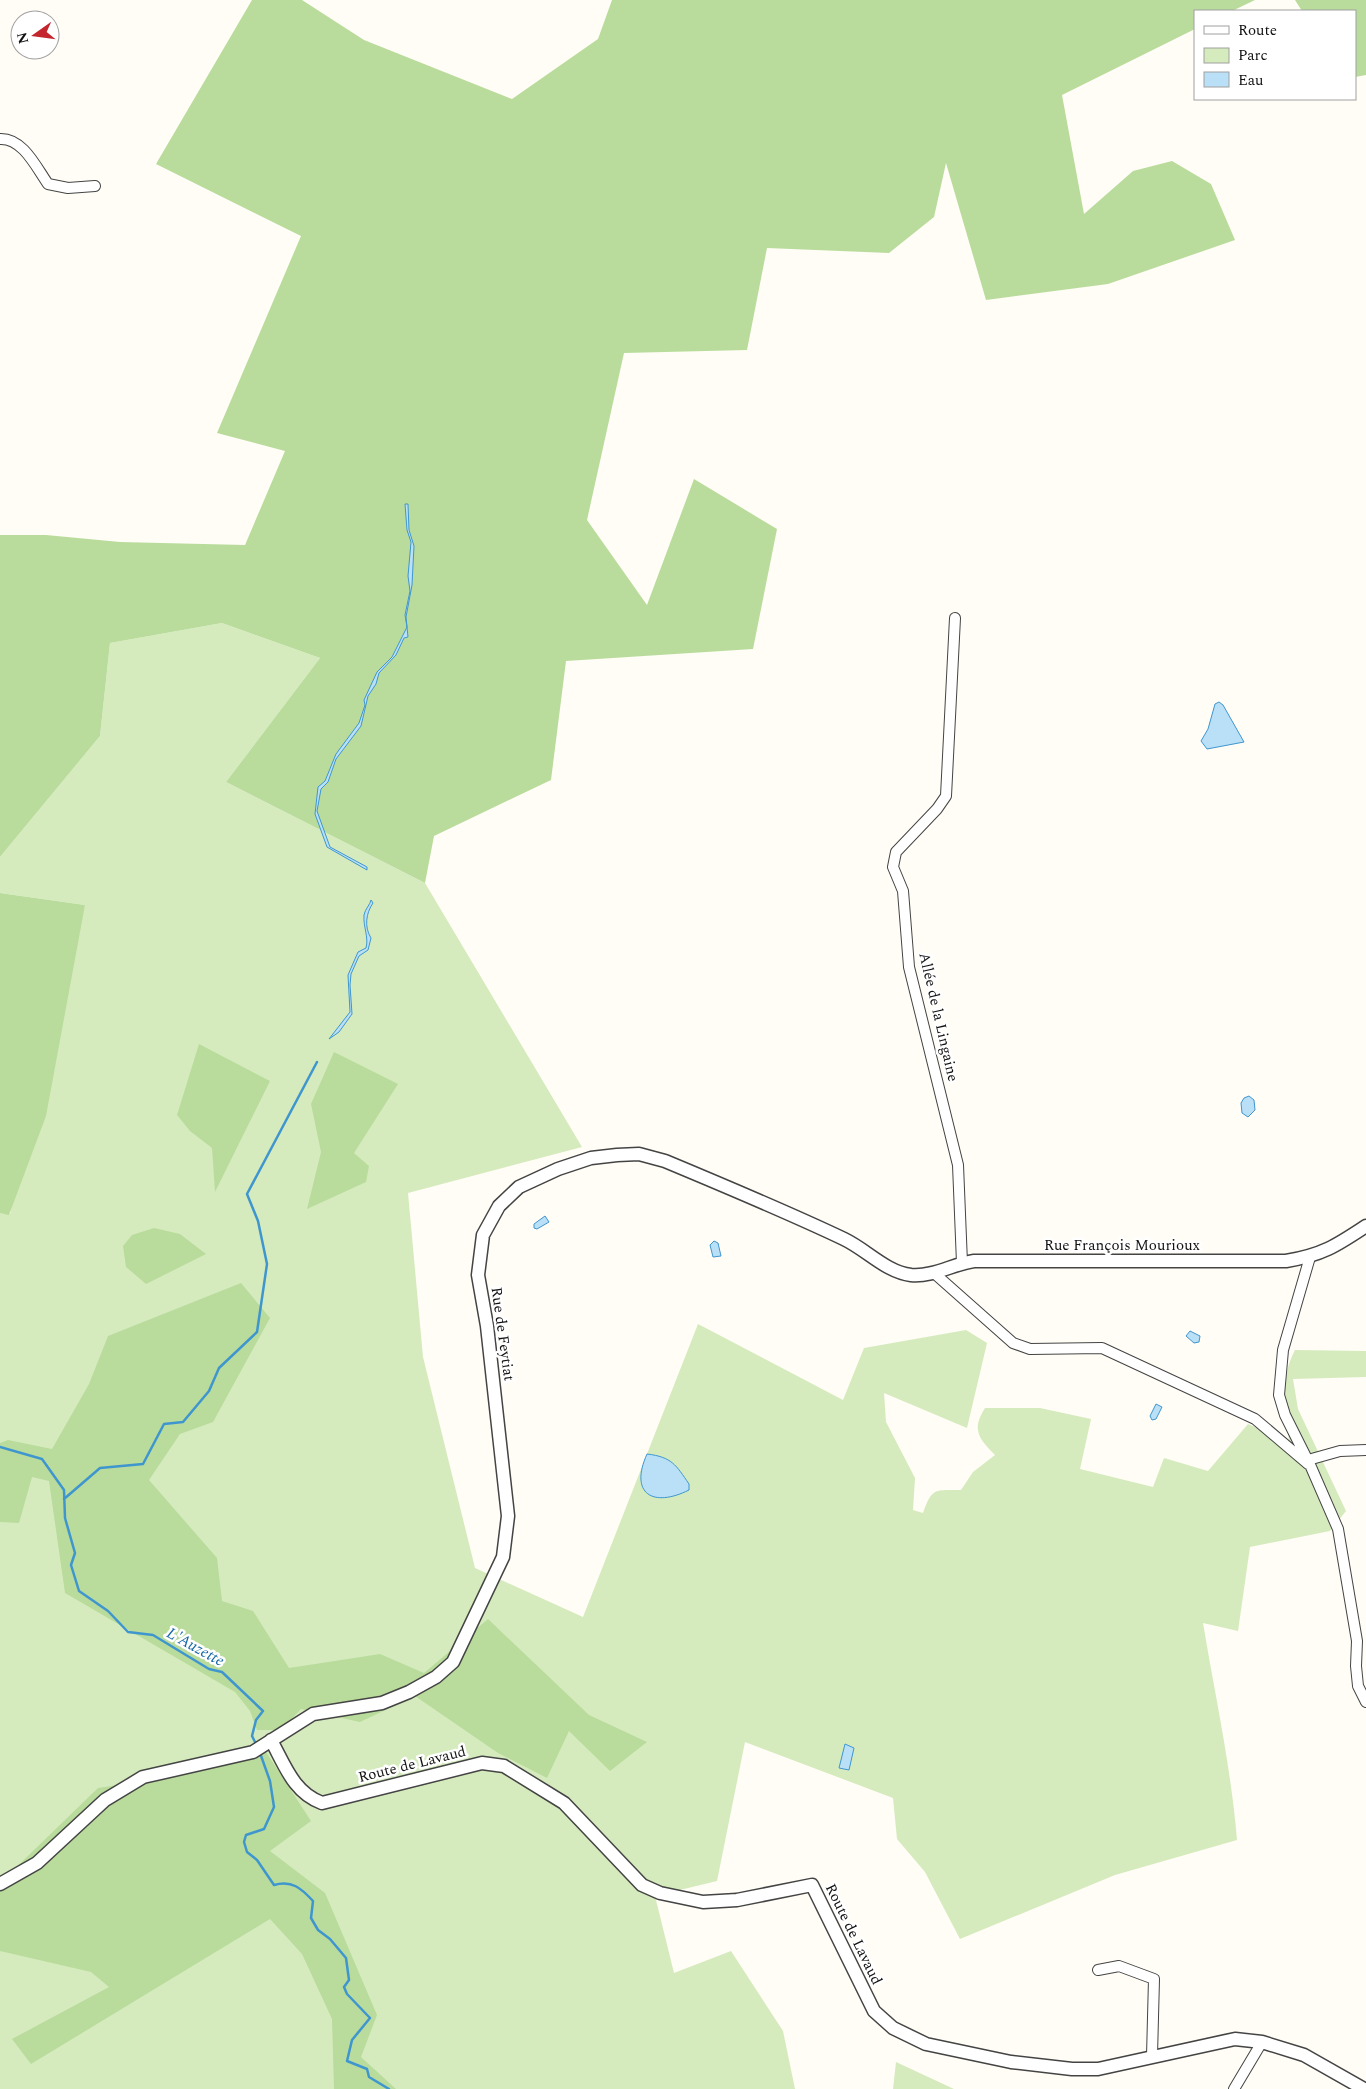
<svg xmlns="http://www.w3.org/2000/svg" width="1366" height="2089" font-family="Spectral,serif">
	<style>
		.green { fill: #d5ebbd }
		.forest { fill: #b9dc9c }
		.water { fill: #b9e0f7; stroke: #3f96cf }
		.lines { fill: none; stroke-linecap: round; stroke-linejoin: round }
		.stream { stroke: #3f96cf; stroke-width: 2.5 }
		.minor-casing { stroke: #444; stroke-width: 12 }
		.tertiary-casing { stroke: #444; stroke-width: 15 }
		.minor { stroke: #fff; stroke-width: 10 }
		.tertiary { stroke: #fff; stroke-width: 12 }
		.labels { text-anchor: middle; stroke-width: 5; stroke-linejoin: round; paint-order: stroke }
		.street-label { font-size: 15px; fill: #111; stroke: #fff }
		.water-label { font-size: 16px; font-style: italic; fill: #1768a6; stroke: #fff }
	</style>
	<rect width="100%" height="100%" fill="#fffdf5"/>
	<path class="green" d="M222 623 320 658 226 782 425 883 582 1147 408 1193 423 1357 475 1568 583 1617 698 1324 843 1400 864 1348 966 1330 987 1343 967 1428 884 1393 886 1422 915 1478 913 1510 923 1513C932 1487 935 1490 961 1490L973 1472 995 1455C979 1439 971 1430 985 1408H1040L1091 1419 1080 1469 1153 1487 1164 1458 1208 1471 1248 1424 1289 1441C1286 1409 1279 1380 1295 1350L1366 1351V1377L1293 1379 1298 1409 1346 1511 1330 1531 1250 1547 1238 1631 1203 1623C1215 1695 1231 1767 1237 1840L1115 1875 960 1939 925 1872 897 1839 893 1798 745 1742 717 1881 655 1896 674 1973 731 1951 783 2031 795 2089H0V1213L10 1214 85 905 0 893V857L100 736 110 643Z
		M896 2062 954 2089H893Z"/>
	<path class="forest" d="M252 0H302L364 40 512 99 598 39 612 0H1255L1232 11H1195V29L1062 95 1084 214 1133 171 1172 161 1211 184 1235 240 1108 284 986 300 946 163 934 217 889 253 767 248 747 350 624 353 587 520 647 605 694 479 777 529 753 649 566 661 551 780 434 836 425 883 226 782 320 658 222 623 110 643 100 736 0 857V535H46L120 542 245 545 285 451 217 433 301 236 156 164Z
		M1295 0H1366V75L1355 77V11H1302Z
		M0 893 85 905 46 1116 9 1215 0 1213Z
		M199 1044 270 1081 215 1192 212 1148 190 1131 177 1115Z
		M334 1052 398 1084 354 1153 369 1166 366 1182 307 1209 321 1152 311 1104Z
		M154 1228 180 1234 206 1254 146 1284 126 1267 123 1246 132 1235Z
		M241 1283 270 1318 213 1422 180 1434 149 1480 217 1558 222 1601 253 1611 289 1668 380 1654 424 1673 488 1619 589 1715 647 1742 610 1771 569 1731 547 1778 498 1753 415 1696 360 1722 301 1709 281 1730H257L250 1711 235 1692 65 1593 49 1481 32 1477 19 1523 0 1522V1443L8 1440 52 1449 89 1384 108 1336Z
		M266 1752 311 1821 270 1851 325 1893 377 2015 361 2057 396 2089H334L332 2019 302 1954 270 1919 31 2064 12 2039 109 1987 91 1972 0 1951V1883L98 1788 145 1781Z"/>
	<path class="water" d="M405 504H408L409 530 414 546 412 585 406 617 408 637 404 638 396 655 379 673 376 684 368 696 361 726 336 759 328 782 321 789 317 811 330 847 367 867V870L327 847 315 814 318 787 325 781 336 754 359 723 365 705 364 700 377 672 392 657 407 627 405 615 410 591 408 576 411 542 407 530Z
		M1219 702 1223 705 1244 742 1207 749 1201 741 1208 729 1215 704Z
		M371 900 373 903C366 913 364 927 371 938L368 950 359 956 351 974 350 985 352 1014 339 1032 329 1039 350 1012 348 975 358 952 366 948C369 937 363 927 364 915 365 909 370 905 371 900Z
		M1249 1096 1254 1100 1255 1110 1248 1117 1242 1113 1241 1103 1244 1098Z
		M545 1216 549 1222 537 1229 534 1228V1224Z
		M714 1241 718 1243 721 1256 713 1257 710 1245Z
		M1190 1331 1200 1336 1199 1342 1194 1343 1186 1336Z
		M1156 1404 1162 1407 1156 1419 1152 1420 1150 1416Z
		M647 1454C672 1457 676 1465 689 1484V1490C653 1508 629 1494 647 1454Z
		M845 1744 854 1748 849 1770 839 1768Z"/>
	<g class="lines">
		<path class="stream" d="M0 1447 42 1459 64 1490 65 1518 75 1553 71 1565 79 1591 108 1611 128 1632 153 1635 209 1669 222 1672 263 1711 256 1720 252 1736 257 1746
			M64 1499 100 1468 143 1464 164 1424 183 1422 209 1391 219 1368 257 1332 267 1264 258 1221 247 1194 317 1062
			M260 1753 270 1781 274 1807 264 1829 246 1835 244 1842 247 1852 257 1860 274 1885C292 1880 301 1888 313 1901L311 1918 318 1930 330 1939 346 1958 349 1980 344 1987 347 1994 370 2018 352 2040 347 2061 367 2069 369 2077 389 2089"/>
		<g class="minor-casing">
			<path id="minor" d="M0 139C23 138 36 167 48 184L68 188 95 186
				M955 618 946 796 937 809 896 852 893 867 903 891 909 967 958 1165 962 1263
				M1310 1257 1283 1350 1279 1395 1285 1415 1311 1467 1338 1529 1357 1641 1356 1666 1358 1686 1366 1702
				M934 1273 1013 1343 1030 1349 1102 1348 1255 1419 1308 1464
				M1308 1460 1340 1451 1366 1450
				M1098 1970 1119 1966 1154 1979 1152 2056
				M1234 2089 1262 2042"/>
		</g>
		<g class="tertiary-casing">
			<path id="tertiary" d="M271 1740C285 1766 294 1793 322 1803L482 1763 504 1766 564 1803 642 1885 660 1893 703 1902 737 1900 812 1885 874 2011 893 2028 926 2044 1011 2062 1072 2069H1098L1235 2039 1262 2042 1304 2055 1364 2089
				M0 1884 37 1863 105 1800 143 1777 253 1752 313 1714 382 1703 409 1692 436 1677 453 1662 503 1557 508 1516 487 1326 478 1275 483 1235 499 1206 519 1187 558 1169 591 1158 617 1155 639 1154 665 1161C725 1186 785 1211 844 1239 867 1250 886 1272 911 1275 933 1277 953 1264 974 1261H1286C1322 1255 1336 1246 1366 1226"/>
		</g>
		<use href="#minor" class="minor"/>
		<use href="#tertiary" class="tertiary"/>
	</g>
	<g class="labels">
		<g class="street-label">
			<text transform="translate(939 1017) rotate(77)" y="5">Allée de la Lingaine</text>
			<text x="1122" y="1250">Rue François Mourioux</text>
			<text transform="translate(503 1334) rotate(82)" y="5">Rue de Feytiat</text>
			<text transform="translate(412 1764) rotate(-14)" y="5">Route de Lavaud</text>
			<text transform="translate(854 1934) rotate(64)" y="5">Route de Lavaud</text>
		</g>
		<g class="water-label">
			<text transform="translate(196 1646) rotate(29)" y="6">L'Auzette</text>
		</g>
	</g>
	<rect x="1194" y="10" width="162" height="90" fill="#ffffff" stroke="#a0a0a0"/>
	<rect x="1204" y="26" width="25" height="8" fill="#ffffff" stroke="#a0a0a0"/>
	<text x="1238" y="35" font-size="15" fill="#111111">Route</text>
	<rect x="1204" y="48" width="25" height="15" fill="#d5ebbd" stroke="#a0a0a0"/>
	<text x="1238" y="60" font-size="15" fill="#111111">Parc</text>
	<rect x="1204" y="72" width="25" height="15" fill="#b9e0f7" stroke="#a0a0a0"/>
	<text x="1238" y="85" font-size="15" fill="#111111">Eau</text>
	<g transform="translate(35 35) rotate(256)"><circle r="24" fill="#ffffff" stroke="#a0a0a0"/>
	<path d="M0-4L9 19L0 12L-9 19Z" fill="#c4262e"/>
	<text y="-8" font-size="14" font-weight="bold" text-anchor="middle" fill="#111111">N</text>
	</g>
</svg>
